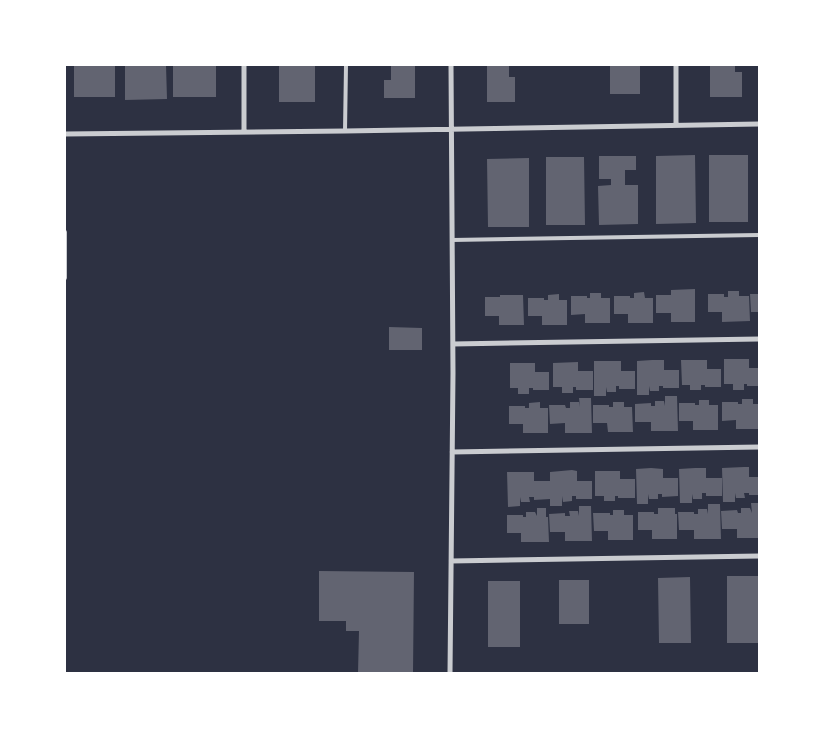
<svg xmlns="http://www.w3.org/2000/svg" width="824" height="738" font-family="'Nunito Sans',sans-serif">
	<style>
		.building { fill: #626471 }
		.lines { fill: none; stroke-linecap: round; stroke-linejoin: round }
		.service { stroke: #caccd0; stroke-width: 4 }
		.minor { stroke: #caccd0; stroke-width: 5 }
	</style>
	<rect width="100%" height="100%" fill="#2d3142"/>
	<path class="building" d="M94 65H115V97H74V66Z
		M158 65H166L167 99 125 100V66Z
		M173 65H216V97H173Z
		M279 65H315V102H279Z
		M391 65H415V98H384V80H391Z
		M487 65H509V77H515V102H487Z
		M610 65H640V94H610Z
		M710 65H735V72H742V97H710Z
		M695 155 696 223 656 224V156Z
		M709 155H748V222H709Z
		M599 156H636V170H625V185H638V224L599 225 598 186 611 185V179H599Z
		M546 157H584L585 225H546Z
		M529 158V227H488L487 159Z
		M695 289V322H671V313H656V295H671V290Z
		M728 291H739V296H749L750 321 722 322V312H708V294H724V297H728Z
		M644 292 645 298H653V323H628V314H614V296H630V298H634V293Z
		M590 293H601V298H610V323H585V314L571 315V296H587V298H590Z
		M559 294V300H567V325H542V316H528V298H544V300H548V295Z
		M750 294H759V312H751Z
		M500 295H523L524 325H499V316H485V297H500Z
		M389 327 422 328V350H389Z
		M724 359H749V368H759V386H747V384H744V390H733V384H724Z
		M652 360H664V370H679V388H663V386H659V391H650L649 386V395H637V361Z
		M681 360H707V369H721V387H705V385H701V390H690V385H682Z
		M594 361H621V371H635V389H619V386H616V392H607L606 387V396H594Z
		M578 362V371H593V390H576V387H573V393H562V387H553V363Z
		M510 363H535V372H549V390H533V388H529V394H518V388H510Z
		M665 396H677L678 431H651V422H635V404L651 403V406H655V401H664L665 406Z
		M579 398H591L592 433H565V423L550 424 549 405H565L566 408H570V402H579L580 407Z
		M742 399H753V404H759V429H736V420L722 421V402H738V404H742Z
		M699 400H709V405H718V430H693V421H679V403H695V405H699Z
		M540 402V408H548V433H523V424H509V406H525V408H529V403Z
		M613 402H624V407H632L633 432H608L607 423H593V405H609V407H613Z
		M744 467H749V477H759V495H749V493H744L745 498H736L735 493V502H723L722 468Z
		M651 468 663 469V478H678V496L662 497V494H658V499H649L648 494V504H637L636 469Z
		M695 468H706V478H722V496H706V493H702V499H693L692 494V503H680L679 469Z
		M572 470 577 471V481H592V499H576V496H572V501L563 502 562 496V506H550V499L534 500V497H529L530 502H521L520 497V506L508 507 507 472H534V481H550V472Z
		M595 471H620V479H635V498H618V496H615V501H604V496H595Z
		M751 503H759V538H737V529H722L721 511 737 510 738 513H741V508H750L752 513Z
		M708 504H720L721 539H694V530H679L678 512H694V514H698V509H707L708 514Z
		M579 506H591L592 541H565V532H550L549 514 565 513V516H570L569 511H578L579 516Z
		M537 508H546V517H548L549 542H521V533H507V515H523V517H526V512H535L537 516Z
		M658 508H675V514H677V539H652V530H638V512H654V514H658Z
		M613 510H624V515H633V540H608V531H594L593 513H610V515H613Z
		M319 571 414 572 413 673H358L359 631H346V621H319Z
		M727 576H759V643H727Z
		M690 577 691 643H659L658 578Z
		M559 580H589V624H559Z
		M488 581H520V647H488Z"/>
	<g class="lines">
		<path class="service" d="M345 131 346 65
			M65 232V278
			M452 240 759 235"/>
		<path class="minor" d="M676 65V125
			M244 132V65
			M65 134 345 131 759 124
			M453 344 759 339
			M452 452 759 447
			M451 561 759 556
			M450 673 453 373 451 65"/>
	</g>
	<rect width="824" height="738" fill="none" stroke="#ffffff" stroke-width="132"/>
</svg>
